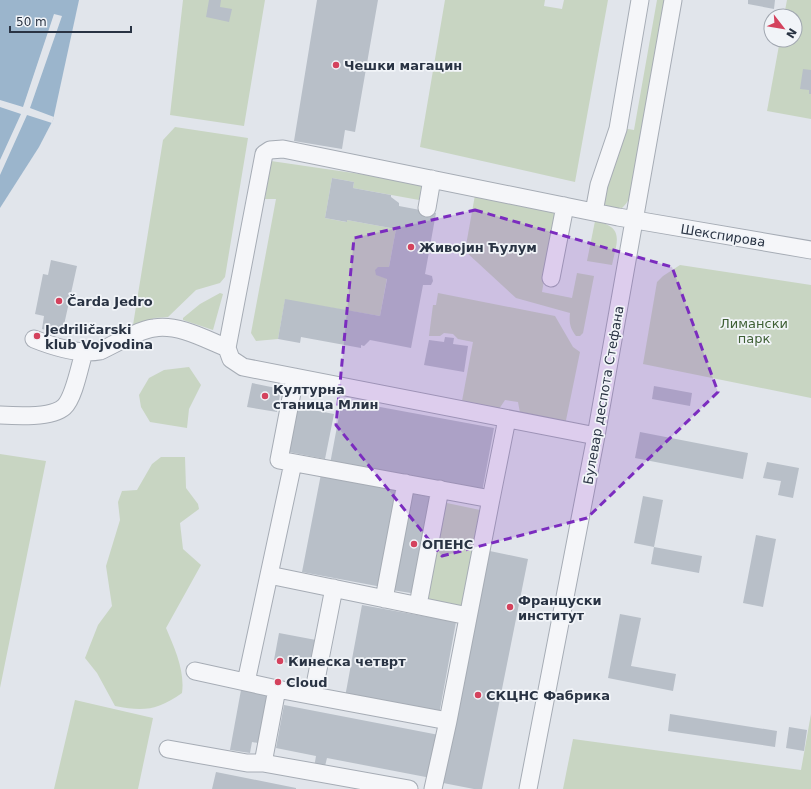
<svg xmlns="http://www.w3.org/2000/svg" width="811" height="789" font-family="'DejaVu Sans',sans-serif">
	<style>
		.green { fill: #c8d5c2 }
		.water { fill: #9bb5cc }
		.pier { fill: #e1e5eb }
		.building { fill: #b8bfc8 }
		.lines { fill: none; stroke-linecap: round; stroke-linejoin: round }
		.minor-casing { stroke: #a6acb5; stroke-width: 19 }
		.minor { stroke: #f5f6f9; stroke-width: 17 }
		.marked { fill: #7b2cbf; fill-opacity: 0.2; stroke: #7b2cbf; stroke-width: 3; stroke-dasharray: 8 5; stroke-linejoin: round }
		.poi-dot { fill: #d4425d; stroke: #f1f4f8; stroke-width: 1.5 }
		.labels { text-anchor: middle; stroke-width: 3.5; stroke-linejoin: round; paint-order: stroke }
		.poi-label { font-size: 13px; font-weight: bold; fill: #293343; stroke: #f1f4f8; text-anchor: start }
		.street-label { font-size: 13px; fill: #293343; stroke: #f1f4f8 }
		.park-label { font-size: 13px; fill: #3f6035; stroke: #f1f4f8 }
	</style>
	<rect width="100%" height="100%" fill="#e1e5eb"/>
	<path class="green" d="M183 0H265L244 126 170 115Z
		M445 0H545L544 6 562 9 564 0H608L575 182 420 147Z
		M657 0H666L629 199C622 212 613 214 603 202L622 128 634 130Z
		M787 0H811V119L767 111 780 40H795V16H784Z
		M175 127 248 138 225 277 220 283 196 290 168 317 154 318 137 327 133 325 163 140Z
		M271 161 422 183 419 200 353 188 354 182 332 178 325 218 346 222 347 220 396 229 380 316 285 300 278 339 256 341 251 333 276 199H265Z
		M475 195 556 211 542 292 572 298 577 273 594 276 583 333 580 336H576C570 328 569 323 570 313L516 298 465 251Z
		M595 221C625 227 617 241 612 265L587 261Z
		M680 265 811 285V398L643 364 657 282 663 276Z
		M220 293 223 294 213 330 183 320V318L200 304Z
		M438 293 555 316 573 347 580 352 565 425 520 413 518 402 505 400 499 409 462 401 473 342 458 339 453 334 444 333 440 336H429L433 305H436Z
		M189 367 201 385 189 409 187 428 150 422 141 407 139 395 149 378 164 370Z
		M0 454 46 461 0 688Z
		M161 457H185L186 488 198 504 199 509 180 523 183 549 201 565 166 628C175 649 185 671 182 693 158 710 144 712 115 706L97 673 85 658 98 625 112 606 106 566 120 520 118 502 122 491 137 490 152 464Z
		M442 502 480 510 466 612 422 605Z
		M75 700 153 718 138 789H54Z
		M811 714V789H563L573 739 801 770Z"/>
	<path class="water" d="M0 0H79L53 120 39 147 0 208Z"/>
	<path class="pier" d="M54 14 62 16 30 108 54 117 52 123 27 115 0 175V160L21 114 0 107V100L23 107Z"/>
	<path class="building" d="M209 0H221L220 7 232 9 229 22 206 17Z
		M317 0H378L355 132 345 130 342 149 294 141Z
		M748 0H775L774 9 748 4Z
		M803 69 811 70V94H809V90L800 89Z
		M332 178 354 182 353 188 391 195V197L399 203V206L436 213 425 274 432 276 433 281 431 285H423L411 348 370 340 364 346 361 345V348L301 337 300 343 278 339 285 299 380 316 387 279 376 275 375 270 378 267H389L396 229 347 220V222L325 218Z
		M51 260 77 266 62 334 42 329 44 316 35 314 43 274 48 275Z
		M445 337 454 338 453 344 468 346 464 372 424 365 429 340 444 342Z
		M252 383 281 389 277 412 247 407Z
		M654 386 692 393 690 406 652 399Z
		M342 400 494 428 482 492 330 464Z
		M297 407 334 414 325 459 289 452Z
		M640 432 748 453 743 479 635 458Z
		M767 462 799 468 793 498 778 495 781 481 763 478Z
		M321 474 400 489 382 587 302 572Z
		M410 493 435 498 417 594 392 590Z
		M643 496 663 500 654 547 702 556 699 573 651 564 654 547 634 543Z
		M756 535 776 539 763 607 743 603Z
		M485 550 528 559 482 789H474L438 782Z
		M362 605 456 622 439 715 345 697Z
		M620 614 641 618 631 666 676 674 673 691 608 678Z
		M279 633 316 640 311 668 274 660Z
		M241 690 267 695 258 743 252 742 250 753 230 750Z
		M284 705 439 735 431 778 327 758 324 770 314 768 316 756 276 748Z
		M670 714 777 731 775 747 668 731Z
		M789 727 807 730 804 751 786 748Z
		M216 772 296 788V789H212Z"/>
	<g class="lines">
		<g class="minor-casing">
			<path id="minor" d="M427 208 432 179
				M594 212 599 185 618 129 640 0
				M551 278 565 206
				M34 339C54 347 79 355 100 351 115 344 138 330 154 328 179 324 205 339 227 348
				M295 377 279 460 491 499 448 721 433 789
				M0 415C16 416 52 418 64 407 74 398 80 365 84 352
				M596 436 243 367 231 359 227 348 264 154 270 150 283 149 618 217 811 250
				M491 499 507 419
				M269 575 468 616
				M384 599 406 483
				M418 605 440 489
				M195 671 277 689 448 721
				M246 682 293 463
				M313 695 334 588
				M168 749 247 763H263L409 789
				M263 763 277 689
				M528 789 596 436 673 0"/>
		</g>
		<use href="#minor" class="minor"/>
	</g>
	<path class="marked" d="M475 210 672 267 718 392 587 518 442 556 336 425 354 238Z"/>
	<g class="poi-dot">
		<circle cx="336" cy="65" r="4"/>
		<circle cx="411" cy="247" r="4"/>
		<circle cx="59" cy="301" r="4"/>
		<circle cx="37" cy="336" r="4"/>
		<circle cx="265" cy="396" r="4"/>
		<circle cx="414" cy="544" r="4"/>
		<circle cx="510" cy="607" r="4"/>
		<circle cx="280" cy="661" r="4"/>
		<circle cx="278" cy="682" r="4"/>
		<circle cx="478" cy="695" r="4"/>
	</g>
	<g class="labels">
		<g class="poi-label">
			<text x="344" y="70">Чешки магацин</text>
			<text x="419" y="252">Живојин Ћулум</text>
			<text x="67" y="306">Čarda Jedro</text>
			<text x="45" y="334">Jedriličarski<tspan x="45" dy="15">klub Vojvodina</tspan></text>
			<text x="273" y="394">Културна<tspan x="273" dy="15">станица Млин</tspan></text>
			<text x="422" y="549">ОПЕНС</text>
			<text x="518" y="605">Француски<tspan x="518" dy="15">институт</tspan></text>
			<text x="288" y="666">Кинеска четврт</text>
			<text x="286" y="687">Cloud</text>
			<text x="486" y="700">СКЦНС Фабрика</text>
		</g>
		<g class="street-label">
			<text transform="translate(723 235) rotate(9)" y="5">Шекспирова</text>
			<text transform="translate(603 395) rotate(-80)" y="5">Булевар деспота Стефана</text>
		</g>
		<g class="park-label">
			<text x="754" y="328">Лимански<tspan x="754" dy="15">парк</tspan></text>
		</g>
	</g>
	<g transform="translate(783 28) rotate(121)"><circle r="19" fill="#f1f4f8" stroke="#a1a7b0"/>
	<path d="M0-3L7 15L0 10L-7 15Z" fill="#d4425d"/>
	<text y="-6" font-size="11" font-weight="bold" text-anchor="middle" fill="#293343">N</text>
	</g>
	<path d="M10 26v6h121v-6" fill="none" stroke="#293343" stroke-width="2"/>
	<text x="16" y="26" font-size="12" fill="#293343" stroke="#f1f4f8" stroke-width="3" paint-order="stroke">50 m</text>
</svg>
